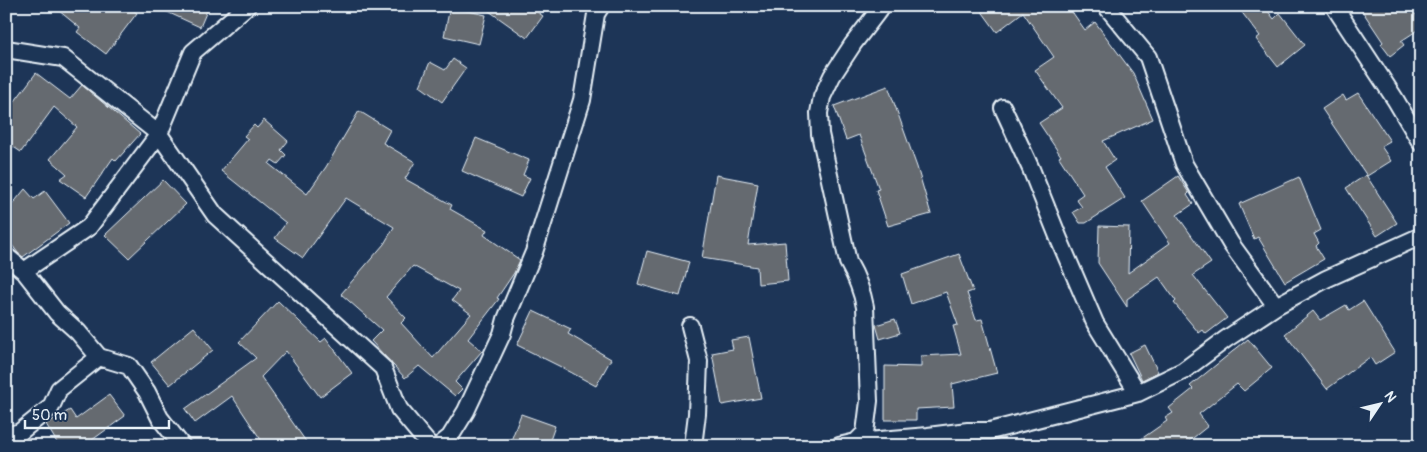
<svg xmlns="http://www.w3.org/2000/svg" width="1427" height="452" font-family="Pangolin,sans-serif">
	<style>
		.building { fill: #656a70; stroke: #e8f1f8; fill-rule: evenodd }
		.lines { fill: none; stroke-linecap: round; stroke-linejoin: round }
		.street-casing { stroke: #e8f1f8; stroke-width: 20 }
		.street { stroke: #1d3557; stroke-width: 16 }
	</style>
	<rect width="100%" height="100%" fill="#1d3557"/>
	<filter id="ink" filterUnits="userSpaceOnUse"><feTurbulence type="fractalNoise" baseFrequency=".02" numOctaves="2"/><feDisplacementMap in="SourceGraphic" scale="10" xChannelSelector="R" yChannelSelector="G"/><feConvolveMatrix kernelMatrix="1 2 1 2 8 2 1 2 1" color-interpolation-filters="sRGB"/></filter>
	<g filter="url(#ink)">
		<path class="building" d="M53 6H127L137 13 106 54 77 32 80 28Z
			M154 6H209L200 27Z
			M482 6H529L543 16 527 38Z
			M978 6H1068L1085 30 1095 22 1133 73 1153 119 1103 141 1115 160 1105 167 1125 198 1086 223H1080L1073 212 1082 207 1076 199 1083 194 1059 157 1061 156 1039 123 1062 108 1035 70 1054 57 1023 12 997 32Z
			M1237 6H1264L1274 19 1280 13 1305 45 1278 67 1256 39 1260 36Z
			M1359 6H1410L1421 22V28L1401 41 1404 45 1390 56 1381 44 1383 42Z
			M450 7 486 15 479 44 444 36Z
			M453 59 466 68 442 102 420 86 430 62 445 70Z
			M36 73 70 99 82 85 140 134 116 161 113 158 86 197 60 179 67 174 50 159 77 127 54 107 21 152 6 142V113Z
			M888 86 917 167 931 214 888 226 876 190 879 189 859 135 846 140 834 106Z
			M1358 93 1390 141 1381 146 1391 161 1367 176 1322 109 1343 95 1346 100Z
			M359 111 390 130 383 143 415 162 405 179 452 205 450 209 487 230 484 235 520 260 514 273 497 298 499 299 468 339 482 351 455 382 462 389 455 396 419 366 405 378 371 341 382 330 341 294 384 244 394 227 346 198 303 258 275 238 286 223 221 171 248 139 244 136 254 125 257 128 264 120 288 141 281 150 286 155 278 164 272 160 269 164 307 194 326 167ZM413 266 459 291 452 300 471 314 433 358 401 323 406 318 386 297Z
			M476 138 529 160 523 175 530 178 521 197 462 171Z
			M716 175 758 183 748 245 785 242 788 281 758 284 757 267 702 258Z
			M1366 175 1397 223 1377 236 1346 188Z
			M1178 176 1189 193 1187 195 1193 204 1177 215 1211 263 1193 275 1227 318 1206 334 1203 330 1199 333 1174 303 1176 301 1159 277 1127 299V307L1098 263 1099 226 1129 227 1128 273 1170 243 1142 201Z
			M1299 177 1321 230 1314 234 1319 243 1316 246 1324 259 1285 282 1258 237 1254 239 1239 204Z
			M163 180 186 204 129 258 105 235Z
			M25 189 34 199 45 191 69 223 23 257 18 253 6 237V212Z
			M647 251 689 262 680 296 638 284Z
			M959 254 973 291 967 293 976 320 982 319 997 373 952 384 954 407 916 409V420H885V366L921 367V356L961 354 953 326 958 325 946 292 911 304 902 274Z
			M278 301 321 342 326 338 352 373 320 397 286 351 261 377 309 446H265L232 396 195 423 185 409 256 358 239 342Z
			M1363 301 1395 352 1375 365 1370 357 1327 389 1285 334 1313 311 1320 320 1346 305 1349 310Z
			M533 311 571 329 568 334 611 359 596 386 563 368 517 345Z
			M895 319 900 333 880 339 876 325Z
			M194 327 213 350 170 385 151 362Z
			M749 337 761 398 722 405 712 353 733 349 731 340Z
			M1248 339 1272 368 1244 391 1237 384 1199 414 1208 426 1183 446H1131L1167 421 1165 418 1173 413 1169 408 1193 389 1190 386Z
			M1145 345 1158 372 1142 380 1129 353Z
			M109 395 125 416 84 446H59L46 424 70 410 76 419Z
			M521 414 555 426 548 446H509Z"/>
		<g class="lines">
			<g class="street-casing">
				<path id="street" d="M1106 6 1148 57 1184 164 1231 244 1276 306
					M1334 6 1395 99 1421 143
					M6 49 63 58 159 134 215 215 383 368 399 409 430 446
					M1003 108 1031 169 1059 239 1095 323 1138 393
					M6 256 24 271 57 313 78 332 99 357 129 366 147 392 160 418 182 446
					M24 271 89 227 159 134 193 52 247 6
					M690 326 699 361 697 414 693 446
					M6 436 20 432 51 407 59 389 99 357
					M856 442 865 433 869 401 865 307C862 290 856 276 848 262L820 134 819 113 822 97 832 76 853 44 882 6
					M439 446 450 437 466 411 502 334 506 319 534 252 582 100 596 14 601 6
					M839 446 856 442 928 436 968 431H990L1138 393 1183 371 1226 339 1276 306 1326 279 1421 236"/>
			</g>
			<use href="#street" class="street"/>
		</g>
	</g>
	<rect width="1427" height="452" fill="none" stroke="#1d3557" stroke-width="25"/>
	<rect x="12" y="12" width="1402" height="427" fill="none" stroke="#e8f1f8" stroke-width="2" filter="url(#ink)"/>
	<g transform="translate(1380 404) rotate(55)" stroke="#1d3557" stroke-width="4" paint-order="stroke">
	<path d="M0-4L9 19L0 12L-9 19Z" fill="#e8f1f8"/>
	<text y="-8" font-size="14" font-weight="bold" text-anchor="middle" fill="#e8f1f8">N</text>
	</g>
	<path d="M25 420v8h144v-8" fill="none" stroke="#e8f1f8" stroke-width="2.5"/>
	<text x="32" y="420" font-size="15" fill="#e8f1f8" stroke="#1d3557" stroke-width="4" paint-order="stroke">50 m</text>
</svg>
